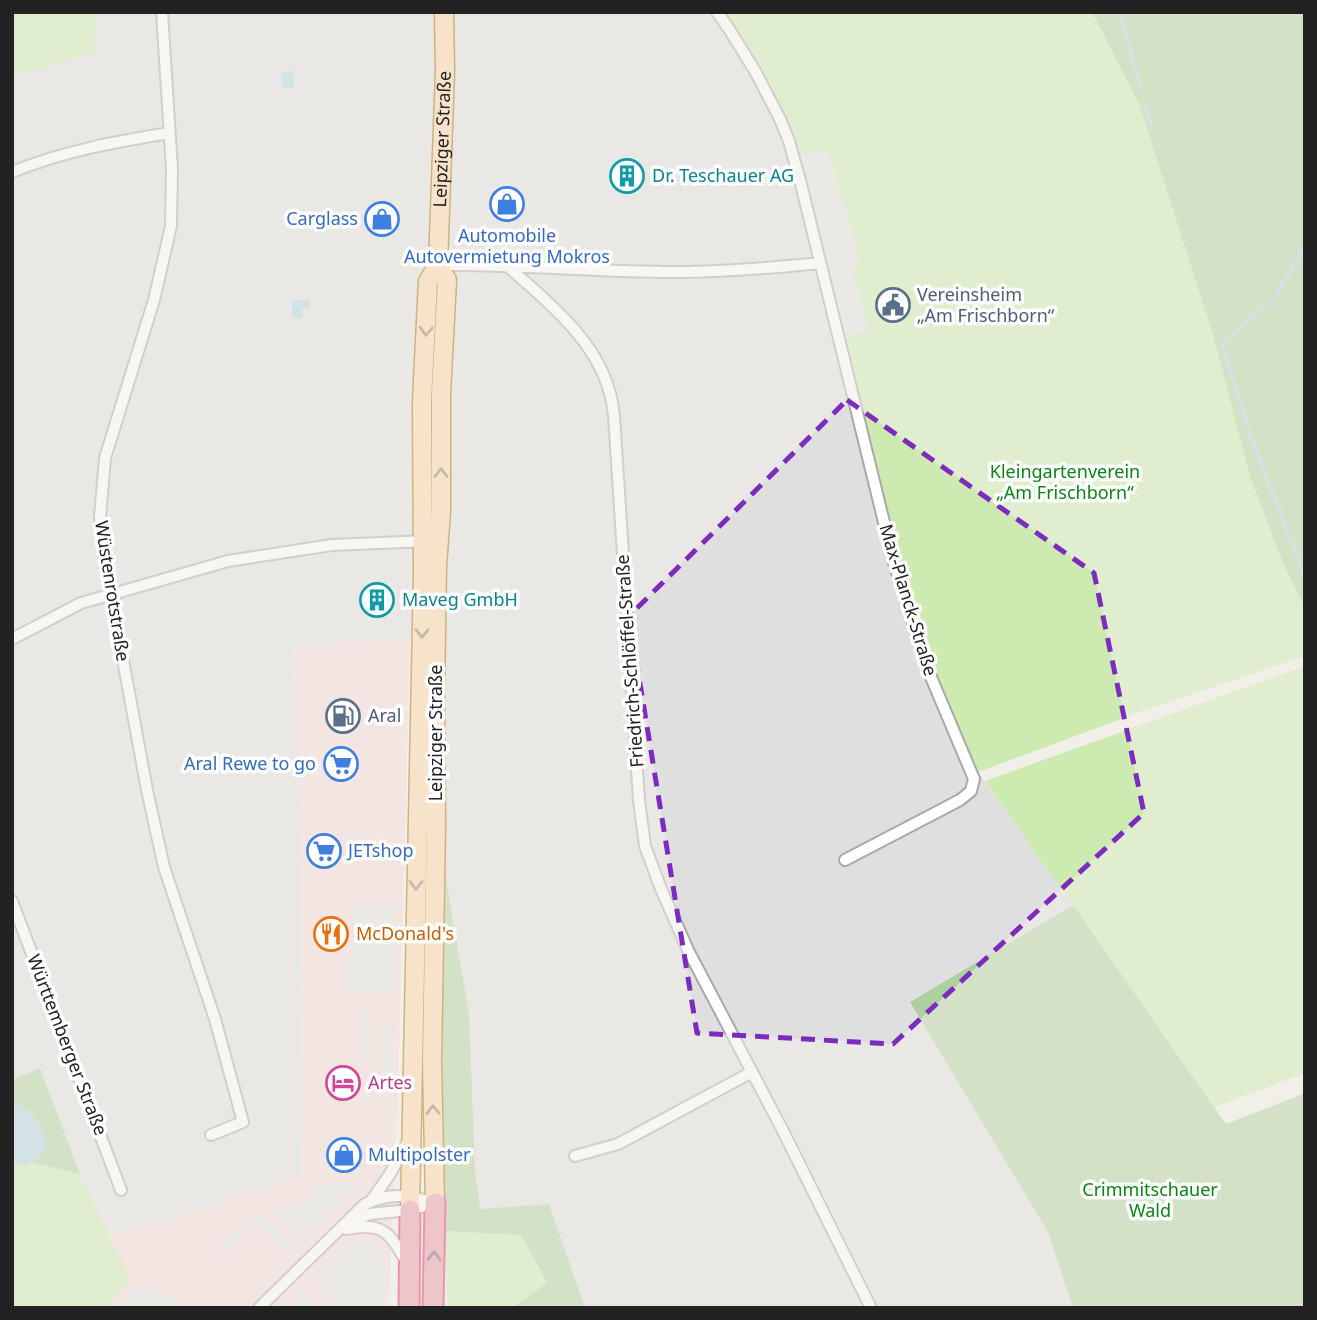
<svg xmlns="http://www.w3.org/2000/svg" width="1317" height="1320" font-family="'Noto Sans',sans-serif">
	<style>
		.residential { fill: #e0dfdf }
		.commercial { fill: #f2dad9 }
		.grass { fill: #cdebb0 }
		.forest { fill: #add19e }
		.parking { fill: #e2e2e2 }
		.water { fill: #aad3df }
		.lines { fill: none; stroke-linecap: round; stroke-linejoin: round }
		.stream { stroke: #aad3df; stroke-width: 3.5 }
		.street-casing { stroke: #a9a9a9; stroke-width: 14 }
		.primary-casing { stroke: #a06b00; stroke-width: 21 }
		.highway-casing { stroke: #dc2a67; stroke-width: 23 }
		.street { stroke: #fff; stroke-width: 10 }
		.primary { stroke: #fcd6a4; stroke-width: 18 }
		.highway { stroke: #e892a2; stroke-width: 19 }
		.oneway { stroke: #8f7c63 }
		.oneway2 { stroke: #7b545c }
		.marked { fill: none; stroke: #7b2cbf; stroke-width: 5; stroke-dasharray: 14 9; stroke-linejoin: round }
		.labels { text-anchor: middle; stroke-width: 7; stroke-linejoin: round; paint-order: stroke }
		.street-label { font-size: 18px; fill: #222; stroke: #fff }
		.culture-label { font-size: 18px; fill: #0d838f; stroke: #fff; text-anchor: start }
		.shop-label { font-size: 18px; fill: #366cbe; stroke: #fff; text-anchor: end }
		.service-label { font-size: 18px; fill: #4e5e75; stroke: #fff; text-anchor: start }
		.park-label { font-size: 18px; fill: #0c8416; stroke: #fff }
		.food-label { font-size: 18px; fill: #c56008; stroke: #fff; text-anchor: start }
		.hotel-label { font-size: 18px; fill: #b23c85; stroke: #fff; text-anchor: start }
	</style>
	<rect width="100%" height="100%" fill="#f2efe9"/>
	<path class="residential" d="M96 12H722L768 81 800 156 846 337 864 425 888 517 912 606 943 691 978 772 1073 905 910 1002 1048 1232 1073 1308H585L549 1204 480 1210 475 1168 469 1014 441 849V640L294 645 303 1000 302 1175 170 1219 108 1234 80 1174 40 1068 12 1080V77L95 52Z"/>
	<path class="commercial" d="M410 640 398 1093 388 1308H104L131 1282 108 1234 170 1219 302 1174 303 1000 294 645Z"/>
	<path class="grass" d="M12 12H96L95 52 12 77Z
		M722 12H1092L1139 104 1213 335 1250 477 1284 566 1305 608V656L1148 709 978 772 943 691 912 606 864 425 846 337 869 330 852 271 860 261 827 148 800 156 768 81Z
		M1305 666V1073L1215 1107 985 781Z
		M34 1163 80 1174 131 1282 104 1308H12V1166Z
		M444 1231 521 1235 547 1283 511 1308H448Z"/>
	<path class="forest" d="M1092 12H1305V608L1284 566 1250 477 1213 335 1139 104Z
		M441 849 469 1014 475 1168 480 1209 549 1204 585 1308H511L547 1283 521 1235 444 1231Z
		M1073 905 1226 1124 1305 1093V1308H1073L1048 1232 910 1002Z
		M40 1068 80 1174 34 1163 47 1146C40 1126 37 1108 12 1104V1080Z"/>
	<path class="parking" d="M827 148 860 261 852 271 869 330 846 337 800 156Z
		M352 906H394V992H346V963H352Z
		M361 1010H370V1059L361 1060Z
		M382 1024H391V1073L382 1074Z
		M350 1183 355 1189 308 1231 286 1209 291 1203 304 1202 326 1184Z
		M280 1208 305 1233 300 1238 275 1213Z
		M260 1214 292 1247 285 1253 253 1220Z
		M248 1220 254 1227 224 1255 218 1248Z
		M343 1241H370L379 1249 383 1256 382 1308H333V1252L343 1251Z
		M322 1265H330L329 1308H321Z
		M138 1286 172 1298 181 1308H114Z
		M297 1289H309L308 1308H297Z"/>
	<path class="water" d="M293 71 294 88H282L281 72Z
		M295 300H310V308H306L302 310V318H292V302Z
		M12 1104C37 1108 40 1126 47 1146L34 1163 12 1166Z"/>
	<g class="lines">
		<path class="stream" d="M1120 12 1141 89
			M1146 105 1152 129
			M1305 245 1276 297 1222 343 1253 443 1305 576"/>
		<g class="street-casing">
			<path id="street" d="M162 12 172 169 171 226 154 300 105 458 100 517 104 556 113 594 123 660 147 790 164 867 215 1019 243 1122 211 1135
				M717 12 729 29 755 71 780 119 789 141 801 184 894 563 928 670 974 779 971 791 960 800 845 860
				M12 172C64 151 114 142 169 133
				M438 265C517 264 596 272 675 272 723 272 771 268 820 263
				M506 265C545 299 594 338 609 390 612 398 613 408 614 416L639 800 645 846 661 889 688 950 782 1129 871 1308
				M12 639 81 603 228 561 332 545 427 541
				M12 901 121 1190
				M575 1156 618 1144 752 1072
				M371 1201 390 1174 408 1141
				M347 1225 369 1214 410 1210 435 1203
				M346 1229C384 1222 389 1232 407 1263
				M259 1308 365 1204C391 1192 408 1195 435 1203"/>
		</g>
		<g class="primary-casing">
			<g id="primary">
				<path d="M435 1203 432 1061 436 824 435 690 437 566 441 511V393L447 280 438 265"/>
				<path id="s1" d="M410 1210 423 574 422 401 428 281 438 265 445 71 444 12"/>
			</g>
		</g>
		<g class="highway-casing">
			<path id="highway" d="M409 1308 410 1210
				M433 1308 435 1203"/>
		</g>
		<use href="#street" class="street"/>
		<use href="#primary" class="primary"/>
		<use href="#highway" class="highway"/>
	</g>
	<defs><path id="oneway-chevron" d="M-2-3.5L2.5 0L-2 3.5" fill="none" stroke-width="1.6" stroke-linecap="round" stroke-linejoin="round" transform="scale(1.75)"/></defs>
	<g class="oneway">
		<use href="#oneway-chevron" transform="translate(426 331) rotate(93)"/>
		<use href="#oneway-chevron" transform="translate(441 473) rotate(-90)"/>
		<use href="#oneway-chevron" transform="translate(422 633) rotate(91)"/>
		<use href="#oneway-chevron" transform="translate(416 885) rotate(91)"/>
		<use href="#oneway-chevron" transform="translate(433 1110) rotate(-91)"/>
	</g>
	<use class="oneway2" href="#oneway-chevron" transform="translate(434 1256) rotate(-89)"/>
	<path d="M0 0H1317V1320H0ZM847 400 1094 573 1144 813 893 1044 697 1033 629 616Z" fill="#f2efe9" fill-opacity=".55" fill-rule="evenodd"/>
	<path class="marked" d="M847 400 1094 573 1144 813 893 1044 697 1033 629 616Z"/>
	<defs>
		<g id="building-ring" transform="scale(1.75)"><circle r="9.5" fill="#fff" stroke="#0f9aa8" stroke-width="1.5"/><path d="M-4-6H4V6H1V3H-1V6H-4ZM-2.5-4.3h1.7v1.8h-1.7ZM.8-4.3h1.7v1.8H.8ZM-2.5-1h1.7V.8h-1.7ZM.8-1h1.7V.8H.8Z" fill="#0f9aa8"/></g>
		<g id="shop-ring" transform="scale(1.75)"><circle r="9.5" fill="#fff" stroke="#3f7fe0" stroke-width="1.5"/><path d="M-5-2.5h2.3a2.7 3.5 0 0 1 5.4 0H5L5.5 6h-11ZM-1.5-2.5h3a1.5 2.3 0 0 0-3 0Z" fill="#3f7fe0"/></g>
		<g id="civic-ring" transform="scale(1.75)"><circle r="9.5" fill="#fff" stroke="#5c6f8a" stroke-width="1.5"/><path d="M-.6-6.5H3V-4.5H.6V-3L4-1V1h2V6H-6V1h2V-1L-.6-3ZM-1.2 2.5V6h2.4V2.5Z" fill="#5c6f8a"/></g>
		<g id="fuel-ring" transform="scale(1.75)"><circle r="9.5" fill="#fff" stroke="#5c6f8a" stroke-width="1.5"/><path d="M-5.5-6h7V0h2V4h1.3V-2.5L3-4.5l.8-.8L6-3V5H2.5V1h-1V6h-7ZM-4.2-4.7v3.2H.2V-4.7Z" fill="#5c6f8a"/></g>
		<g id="supermarket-ring" transform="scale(1.75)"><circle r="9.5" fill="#fff" stroke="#3f7fe0" stroke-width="1.5"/><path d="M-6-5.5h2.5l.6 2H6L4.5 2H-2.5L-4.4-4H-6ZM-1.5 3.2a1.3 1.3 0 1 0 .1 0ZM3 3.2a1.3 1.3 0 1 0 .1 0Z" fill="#3f7fe0"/></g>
		<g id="restaurant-ring" transform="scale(1.75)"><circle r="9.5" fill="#fff" stroke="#e8710a" stroke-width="1.5"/><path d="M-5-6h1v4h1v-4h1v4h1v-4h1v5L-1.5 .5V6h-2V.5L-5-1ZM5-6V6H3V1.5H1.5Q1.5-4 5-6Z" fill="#e8710a"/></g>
		<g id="hotel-ring" transform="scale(1.75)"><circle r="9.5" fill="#fff" stroke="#d1479c" stroke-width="1.5"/><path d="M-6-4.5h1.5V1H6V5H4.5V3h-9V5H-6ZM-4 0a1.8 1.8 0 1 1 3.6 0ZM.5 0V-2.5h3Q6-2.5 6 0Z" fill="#d1479c"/></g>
	</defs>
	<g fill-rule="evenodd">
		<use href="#building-ring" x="627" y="176"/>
		<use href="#shop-ring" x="507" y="204"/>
		<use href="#shop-ring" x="382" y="219"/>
		<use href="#civic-ring" x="893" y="305"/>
		<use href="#building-ring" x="377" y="600"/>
		<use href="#fuel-ring" x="343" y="716"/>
		<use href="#supermarket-ring" x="341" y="764"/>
		<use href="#supermarket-ring" x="324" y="851"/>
		<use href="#restaurant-ring" x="331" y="934"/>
		<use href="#hotel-ring" x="343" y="1083"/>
		<use href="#shop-ring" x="344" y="1155"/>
	</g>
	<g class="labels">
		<g class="street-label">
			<text dy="6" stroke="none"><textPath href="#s1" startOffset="1074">Leipziger Straße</textPath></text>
			<text transform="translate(112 591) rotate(81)" y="6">Wüstenrotstraße</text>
			<text transform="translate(908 600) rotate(73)" y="6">Max-Planck-Straße</text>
			<text transform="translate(630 661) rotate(-94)" y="6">Friedrich-Schlöffel-Straße</text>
			<text transform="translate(436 733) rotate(-90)" y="6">Leipziger Straße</text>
			<text transform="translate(67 1045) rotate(69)" y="6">Württemberger Straße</text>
		</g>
		<g class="culture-label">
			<text x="652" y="182">Dr. Teschauer AG</text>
			<text x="402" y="606">Maveg GmbH</text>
		</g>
		<g class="shop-label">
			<text x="358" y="225">Carglass</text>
			<text x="507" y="242" text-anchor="middle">Automobile<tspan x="507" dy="21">Autovermietung Mokros</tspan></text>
			<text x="316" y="770">Aral Rewe to go</text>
			<text x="348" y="857" text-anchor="start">JETshop</text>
			<text x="368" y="1161" text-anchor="start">Multipolster</text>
		</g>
		<g class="service-label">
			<text x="917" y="301">Vereinsheim<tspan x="917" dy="21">„Am Frischborn“</tspan></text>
			<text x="368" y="722">Aral</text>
		</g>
		<g class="park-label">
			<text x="1065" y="478">Kleingartenverein<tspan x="1065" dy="21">„Am Frischborn“</tspan></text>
			<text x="1150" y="1196">Crimmitschauer<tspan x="1150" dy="21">Wald</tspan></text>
		</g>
		<g class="food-label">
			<text x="356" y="940">McDonald's</text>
		</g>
		<g class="hotel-label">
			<text x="368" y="1089">Artes</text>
		</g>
	</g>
	<rect width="1317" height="1320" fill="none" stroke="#222222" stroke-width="28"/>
</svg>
